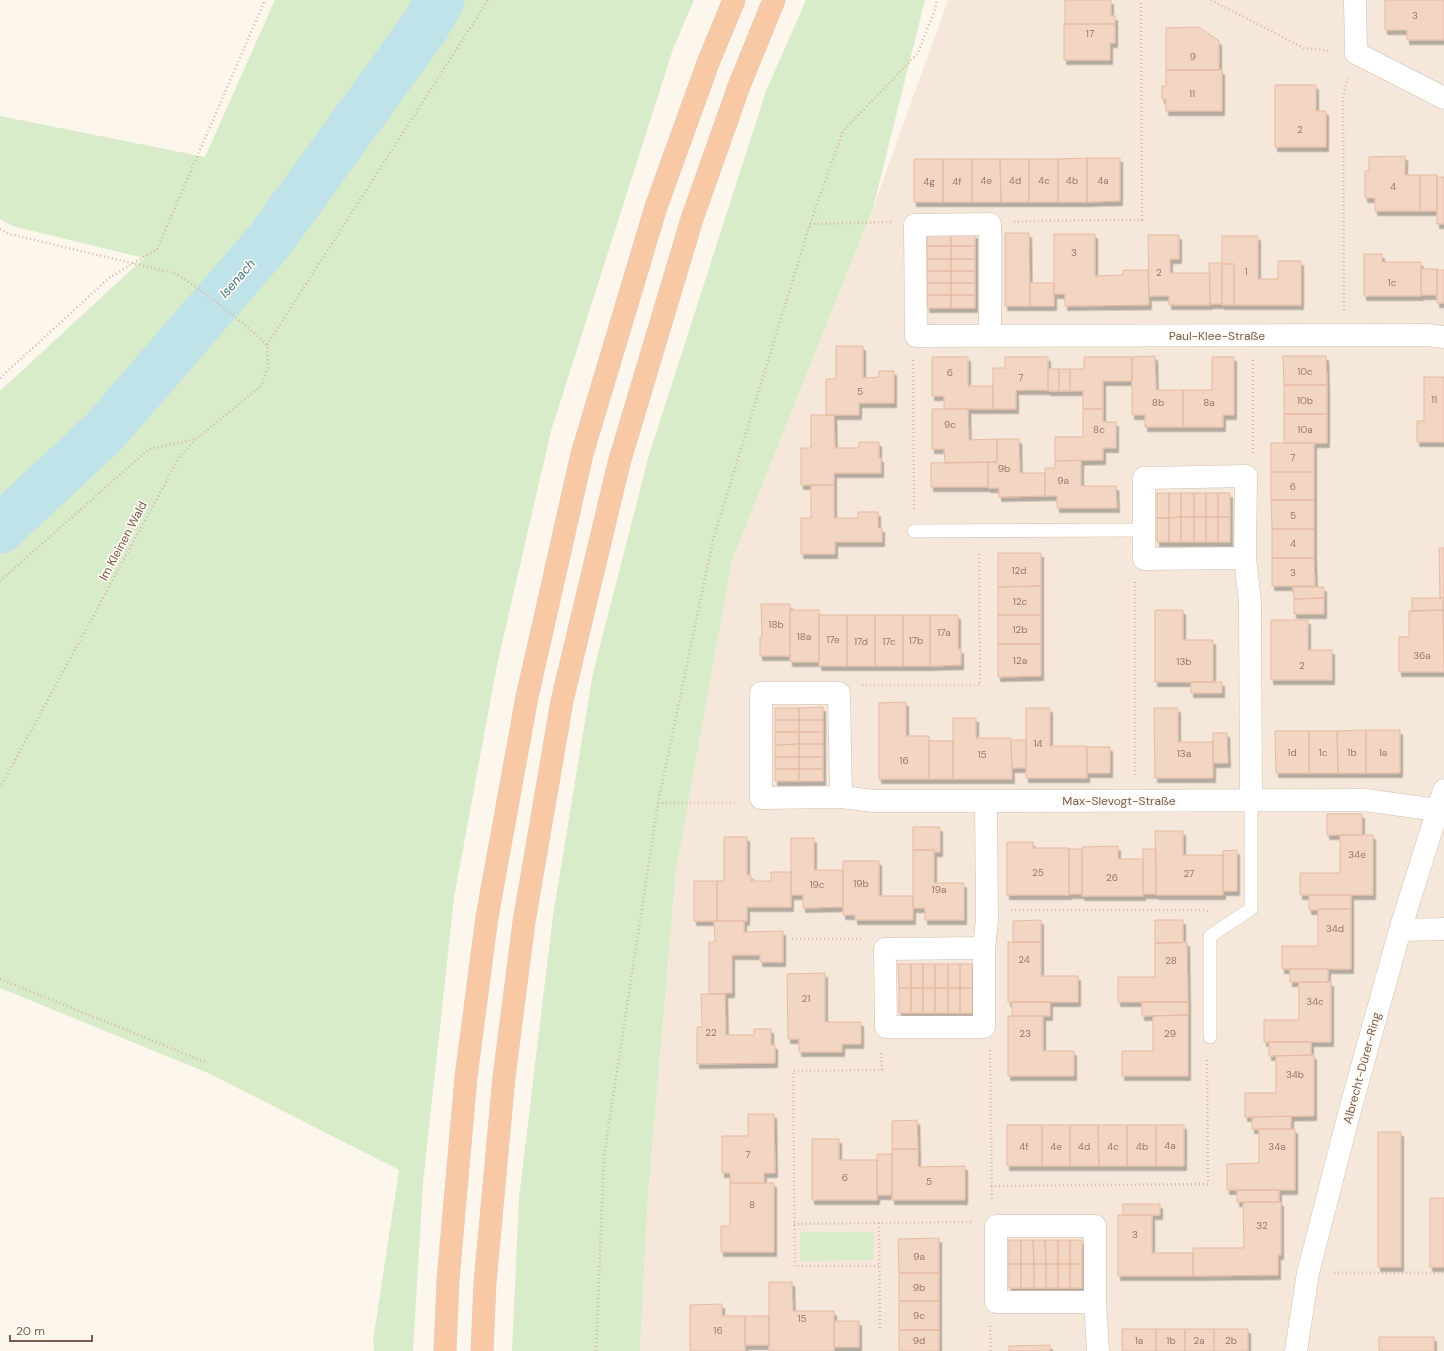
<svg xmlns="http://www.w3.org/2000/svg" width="1444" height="1351" font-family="'DM Sans',sans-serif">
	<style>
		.residential { fill: #f5e8da }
		.green { fill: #d8ecc9 }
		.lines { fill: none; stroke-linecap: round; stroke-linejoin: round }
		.river { stroke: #bfe3e8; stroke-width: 49 }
		.building { fill: #f3d5c3; stroke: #e6bba3; filter: url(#shadow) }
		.service-casing { stroke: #d1beb0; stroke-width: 14 }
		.minor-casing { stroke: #d1beb0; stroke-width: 23 }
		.trunk-casing { stroke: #dad1cd; stroke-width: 23 }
		.path { stroke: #d9b8a5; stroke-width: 2.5; stroke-dasharray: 1 3; stroke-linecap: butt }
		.service { stroke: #fff; stroke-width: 13 }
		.minor { stroke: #fff; stroke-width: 22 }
		.trunk { stroke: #f9c8a4; stroke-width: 22 }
		.labels { text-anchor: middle; stroke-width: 3.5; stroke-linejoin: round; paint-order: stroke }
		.number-label { font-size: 10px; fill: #987a6a }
		.street-label { font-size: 12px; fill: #7a5c4d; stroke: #fffaf3 }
		.water-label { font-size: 13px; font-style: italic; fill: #437c86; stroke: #fffaf3 }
	</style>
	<defs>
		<filter id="shadow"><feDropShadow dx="2.5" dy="4.5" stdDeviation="0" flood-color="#0004"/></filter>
	</defs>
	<rect width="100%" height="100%" fill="#fdf6ec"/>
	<path class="residential" d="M948 0H1444V1351H640L648 1195 676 871 732 560 873 208Z"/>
	<path class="green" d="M275 0H694L673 49 551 431 497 665 454 898 423 1183 413 1351H374L373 1341 399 1170 208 1073 0 988V391L144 258 12 226 0 219V116L205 157Z
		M806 0H925L873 208 732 560 676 871 648 1195 640 1351H512L519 1198 553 915 593 673 649 455 766 91Z
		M800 1232H873V1260L800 1261Z"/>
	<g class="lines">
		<path class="river" d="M0 529 104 432 270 240 426 25 440 0"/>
	</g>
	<path class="building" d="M1065 0H1111V16H1115V24H1065Z
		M1385 0H1444V40H1407V30H1385Z
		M1064 24H1115V43H1110V60H1064Z
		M1199 27 1219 41V70H1166V28Z
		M1166 70H1222V111H1166V99H1162V86H1166Z
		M1275 85H1316V111H1326V147H1275Z
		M1405 156V175H1420V211H1375V198H1365V171H1369V157Z
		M1087 158H1120V201L1087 202Z
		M1087 158V202H1058V159Z
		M914 159H943V202H914Z
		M943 159H972V202H943Z
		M972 159H1000L1001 202H972Z
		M1000 159H1029V202H1001Z
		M1029 159H1058V202H1029Z
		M1420 175H1437V211H1420Z
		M1437 177H1444V224H1437Z
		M1005 233H1029L1030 306H1005Z
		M927 234H951V246H927Z
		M951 234H975V246H951Z
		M1054 234H1095V276L1123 275V270H1148L1149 305 1065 306V294H1054Z
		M1148 235H1179V259H1170V273H1210V305H1169V296H1149Z
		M1222 236H1258V279H1278V261H1301V305H1234V264H1222Z
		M927 246H951V259H927Z
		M951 246H975V259H951Z
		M1364 254H1382V262H1421V296H1364Z
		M927 259H951V271H927Z
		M951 259H975V271H951Z
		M1209 263H1222V304H1210Z
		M1222 264H1234V305H1222Z
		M1421 269H1437V295H1421Z
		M1437 270H1444V303H1437Z
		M927 271H951V283H927Z
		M951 271H975V283H951Z
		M927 283H951V295H927Z
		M951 283H975V295H951Z
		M1030 283H1054V306H1030Z
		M927 295H951V308H927Z
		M951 295H975V308H951Z
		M836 346H863V378L879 377V371H894V403H859V415H826V379H836Z
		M1155 356 1156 390H1183V427H1145V415H1132V357Z
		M1283 356H1326L1327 385H1284Z
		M932 357H968V386H993V409H944V396H932Z
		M1005 357H1048V390H1016V409H993V368H1005Z
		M1084 357H1132V381H1103V409H1083V391H1070V369H1084Z
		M1212 357H1234V415H1223V427H1183V390H1212Z
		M1048 369H1059V391H1048Z
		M1059 369H1070V391H1059Z
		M1424 377H1444V442H1417V421H1424Z
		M1284 385H1327V414H1284Z
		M932 409H968L969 440 997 439V462L945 463 944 449H932Z
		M1083 409H1103V422H1116V448H1103V460L1055 461V437H1083Z
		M1284 414H1327V443H1284Z
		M811 415H834L835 448H859V442H879V458H881V473H834V485H801V448H811Z
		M997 439H1019L1020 473H1045V496L999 497V488H988V462H997Z
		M1271 443H1314V472H1271Z
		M1081 460V486H1116L1117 508H1057V496H1045V468H1055V461Z
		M988 462V487H931V463Z
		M1271 472H1314V500H1271Z
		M811 485H834V518H858V512H878V528H882V542H835V554H801V518H811Z
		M1157 493H1169V518H1157Z
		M1169 493H1181V517L1169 518Z
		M1181 493H1194V517H1181Z
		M1194 493H1206V517H1194Z
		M1206 493H1218V517H1206Z
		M1218 493H1230V517H1218Z
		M1271 500H1314V529H1272Z
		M1181 517H1194V542H1181Z
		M1181 517V542H1169V518Z
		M1194 517H1206V542H1194Z
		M1206 517H1218V542H1206Z
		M1218 517H1230V542H1218Z
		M1157 518H1169V542H1157Z
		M1272 529H1314V558H1272Z
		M1439 548H1444V598H1440Z
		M998 553H1041V586L998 587Z
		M1272 558H1314L1315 586H1272Z
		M1041 586V615H998V587Z
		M1293 587H1324V598L1294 599Z
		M1324 598V614H1294V599Z
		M1412 598H1443V610L1412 611Z
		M761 604H790V656H760V637H762Z
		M790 610H819V662H790Z
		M1155 610H1183V640H1213V682H1155Z
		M1443 610 1444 672H1399V637H1409V611Z
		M819 615H847V666H819Z
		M847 615H875V666H847Z
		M875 615H903V666H875Z
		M903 615H930V666H903Z
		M930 615H958V649H961V665L930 666Z
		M998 615H1041V644H998Z
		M1271 620H1308V650H1332V680H1271Z
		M998 644H1041V676L998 677Z
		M1191 682H1222V693H1191Z
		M906 702V736H929V779H879V703Z
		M823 707V720H799V708Z
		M775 708H799V720H775Z
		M1026 708H1050V746H1087V778H1026Z
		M1154 708H1178V742H1213V778H1155Z
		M953 718H976V738H1011L1012 779H953Z
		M775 720H799V732H775Z
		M799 720H823V732H799Z
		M1366 730H1400V773H1366Z
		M1366 730V773H1338L1337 731Z
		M1275 731H1309V773H1276Z
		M1309 731H1337L1338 773H1309Z
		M775 732H799V744L775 745Z
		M799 732H823V744H799Z
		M1213 733H1227L1228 763H1213Z
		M1011 740H1026V768H1012Z
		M929 741H953V779H929Z
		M799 744H823V757H799Z
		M799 744V757H775V745Z
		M1087 747H1110V773H1087Z
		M775 757H799V769H775Z
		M799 757H823V769H799Z
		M775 769H799V781H775Z
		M799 769H823V781H799Z
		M1327 814H1362V835H1327Z
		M913 827H940V852H934V850H913Z
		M1155 831H1183V855H1223V895H1156Z
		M1340 835H1373V895H1300V873H1340Z
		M724 837H747V875H751V881H771V872H791V907H747V921H717V881H724Z
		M791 838H814V870H843V907L803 908V895H791Z
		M1007 842H1033V848H1069V895H1007Z
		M1118 846V859H1143V896H1082V847Z
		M1069 849H1082V894H1069Z
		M1143 849H1156V894H1143Z
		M913 850H934V883H964V920H925V908H913Z
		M1237 850V891H1223V851Z
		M843 861H879V896H913V920H855V915H843Z
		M694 881H717V921H694Z
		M1309 895H1351V909H1318V910H1309Z
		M1318 909H1351V969H1282V946H1318Z
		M1041 920V942H1013V921Z
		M1155 920H1183V943H1155Z
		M714 921H744V932L783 931V962H760V955H732V993L709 994V942H715Z
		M1008 942H1041V976H1078V1002H1008Z
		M1187 942 1188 1002H1118V977H1155V943Z
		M898 964H911V988H899Z
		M911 964H923V988H911Z
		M923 964H935V988H923Z
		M935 964H948V988H935Z
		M948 964H960V988H948Z
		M960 964H972V988H960Z
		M1290 969H1328V982H1290Z
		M825 973V1022H861V1044H842V1052H799V1039H788L787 974Z
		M1299 982H1331V1042H1264V1020H1299Z
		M899 988H911V1013H899Z
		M911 988H923V1013H911Z
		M923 988H935V1013H923Z
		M935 988H948V1013H935Z
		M948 988H960V1013H948Z
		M960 988H972V1013H960Z
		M701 994H725L726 1035H754V1029H771V1045H775V1063L697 1064V1027H702Z
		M1012 1002H1050V1016H1012Z
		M1142 1002H1188V1015L1142 1016Z
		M1188 1015V1076H1122V1051H1153V1016Z
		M1008 1016H1043V1051H1074V1076H1008Z
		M1269 1042H1311V1055L1269 1056Z
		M1314 1055V1116L1245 1117V1093H1276V1056Z
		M748 1114H774L775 1173H764V1183H730V1173H722V1136H748Z
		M1291 1116V1129H1252V1117Z
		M917 1120 918 1149H892V1121Z
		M1007 1125H1042V1166H1007Z
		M1042 1125H1070V1166H1042Z
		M1070 1125H1098L1099 1166H1070Z
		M1098 1125H1127V1166H1099Z
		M1127 1125H1156V1166H1127Z
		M1156 1125H1184V1166H1156Z
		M1259 1129H1295V1190H1227V1164L1259 1163Z
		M1378 1132H1401V1267H1378Z
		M812 1139H839V1160H877V1200H812Z
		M892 1149H918V1167L965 1166V1200H892Z
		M877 1154H892V1195H877Z
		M730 1183H774V1252H721V1226H730Z
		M1237 1190H1279V1202H1237Z
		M1430 1198H1444V1267H1430Z
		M1243 1202H1281V1255H1278V1275L1193 1276V1248H1244Z
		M1123 1204H1160V1215H1123Z
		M1118 1215H1152V1253H1193V1276H1118Z
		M939 1238V1273H899L898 1239Z
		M1009 1240H1021V1264H1009Z
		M1021 1240H1033L1034 1264H1021Z
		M1033 1240H1045L1046 1264H1034Z
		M1045 1240H1058V1264H1046Z
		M1058 1240H1070V1264H1058Z
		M1070 1240H1082V1264H1070Z
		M1009 1264H1021V1288H1009Z
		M1021 1264H1034V1288H1021Z
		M1034 1264H1046V1288H1034Z
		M1046 1264H1058V1288H1046Z
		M1058 1264H1070V1288H1058Z
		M1070 1264H1082V1288H1070Z
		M899 1273H939V1301H899Z
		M769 1282H792L793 1311H834V1351H769Z
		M899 1301H939V1330H899Z
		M722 1304V1316H745V1351H690V1305Z
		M745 1316H769V1345H745Z
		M834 1321H859V1347H834Z
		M1122 1329H1156V1351H1122Z
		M1156 1329H1185V1351H1156Z
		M1185 1329H1214V1351H1185Z
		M1214 1329H1248V1351H1214Z
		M899 1330H939V1351H899Z
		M1379 1337H1434V1351H1379Z
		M1050 1345V1351H1009V1346Z"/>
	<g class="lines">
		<g class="service-casing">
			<path id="service" d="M914 531 1144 530
				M1210 1037V936L1251 909V800"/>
		</g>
		<g class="minor-casing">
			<path id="minor" d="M1355 0 1356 53 1444 98
				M990 335V224L915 225 916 336 1427 335 1444 337
				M1245 558 1144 559V478L1246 476 1245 558 1250 602 1251 800
				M841 797 839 693H761V798L841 797 874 801H986L1365 800 1437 810
				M1400 930 1444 929
				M984 948 885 949 886 1027H984V948L987 920 986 801
				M1095 1302H996V1226H1095V1302L1098 1351
				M1296 1351 1308 1273 1350 1110 1400 930 1444 790"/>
		</g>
		<g class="trunk-casing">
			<path id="trunk" d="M445 1351 448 1280 466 1077 487 917 527 697 582 454 656 207 708 63 734 0
				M482 1351 485 1283 504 1077 524 922 562 701 619 463 692 219 739 86 774 0"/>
		</g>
		<path class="path" d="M1211 0 1304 48 1331 51
			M1014 222 1030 221 1142 220 1141 0
			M810 224 891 222
			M0 229 9 234 174 273C208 293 238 318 267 345L268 366 261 386 196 439 180 456 0 788
			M1344 310 1343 96 1348 78
			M267 345 488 0
			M913 360 914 511
			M1253 360V453
			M0 378 109 278 157 249 265 0
			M0 581 149 449 196 439
			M1135 582V775
			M862 685H980L979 551
			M658 803H737
			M1011 910H1205L1210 912
			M792 939H863
			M0 979 208 1063
			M990 1050 992 1201
			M991 1186 1208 1184 1207 1057
			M879 1223 880 1329
			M794 1224 971 1222
			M879 1266H795L793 1071 882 1070 881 1051
			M1334 1273H1444
			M990 1326 991 1351
			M596 1351 604 1156 658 803 713 540 810 224 843 131 918 53 934 12 937 0"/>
		<use href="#service" class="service"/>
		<use href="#minor" class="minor"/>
		<use href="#trunk" class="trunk"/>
	</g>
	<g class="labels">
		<g class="number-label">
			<text x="1415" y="19">3</text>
			<text x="1090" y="37">17</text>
			<text x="1193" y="60">9</text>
			<text x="1192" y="97">11</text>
			<text x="1300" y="133">2</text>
			<text x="986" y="184">4e</text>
			<text x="1015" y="184">4d</text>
			<text x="1044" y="184">4c</text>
			<text x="1072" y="184">4b</text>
			<text x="1103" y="184">4a</text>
			<text x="929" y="185">4g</text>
			<text x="957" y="185">4f</text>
			<text x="1393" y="190">4</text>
			<text x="1074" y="256">3</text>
			<text x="1246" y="275">1</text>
			<text x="1159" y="276">2</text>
			<text x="1392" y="286">1c</text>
			<text x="1305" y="375">10c</text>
			<text x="950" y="376">6</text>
			<text x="1021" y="381">7</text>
			<text x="860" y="395">5</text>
			<text x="1434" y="403">11</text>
			<text x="1305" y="404">10b</text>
			<text x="1158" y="406">8b</text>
			<text x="1209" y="406">8a</text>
			<text x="950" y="428">9c</text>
			<text x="1099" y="433">8c</text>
			<text x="1305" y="433">10a</text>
			<text x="1293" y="461">7</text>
			<text x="1004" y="472">9b</text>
			<text x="1063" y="484">9a</text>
			<text x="1293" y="490">6</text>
			<text x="1293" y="519">5</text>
			<text x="1293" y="547">4</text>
			<text x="1019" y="574">12d</text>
			<text x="1293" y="576">3</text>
			<text x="1020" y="605">12c</text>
			<text x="776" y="628">18b</text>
			<text x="1020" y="633">12b</text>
			<text x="944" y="636">17a</text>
			<text x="804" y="640">18a</text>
			<text x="833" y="643">17e</text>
			<text x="916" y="644">17b</text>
			<text x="861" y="645">17d</text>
			<text x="889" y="645">17c</text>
			<text x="1422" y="659">36a</text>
			<text x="1020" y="664">12a</text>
			<text x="1184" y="665">13b</text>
			<text x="1302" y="669">2</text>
			<text x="1038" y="747">14</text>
			<text x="1292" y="756">1d</text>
			<text x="1323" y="756">1c</text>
			<text x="1352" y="756">1b</text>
			<text x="1383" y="756">1a</text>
			<text x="1184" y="757">13a</text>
			<text x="982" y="758">15</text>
			<text x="904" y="764">16</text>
			<text x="1357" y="858">34e</text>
			<text x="1038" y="876">25</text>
			<text x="1189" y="877">27</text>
			<text x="1112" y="881">26</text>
			<text x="861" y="887">19b</text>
			<text x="817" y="888">19c</text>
			<text x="939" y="893">19a</text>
			<text x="1335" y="932">34d</text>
			<text x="1024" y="963">24</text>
			<text x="1171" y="964">28</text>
			<text x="806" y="1002">21</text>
			<text x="1315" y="1005">34c</text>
			<text x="711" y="1036">22</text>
			<text x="1025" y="1037">23</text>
			<text x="1170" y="1037">29</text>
			<text x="1295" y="1078">34b</text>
			<text x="1170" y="1149">4a</text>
			<text x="1024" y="1150">4f</text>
			<text x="1056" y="1150">4e</text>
			<text x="1084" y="1150">4d</text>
			<text x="1113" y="1150">4c</text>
			<text x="1142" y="1150">4b</text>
			<text x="1277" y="1150">34a</text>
			<text x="748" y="1158">7</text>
			<text x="845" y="1181">6</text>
			<text x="929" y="1185">5</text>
			<text x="752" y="1208">8</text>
			<text x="1262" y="1229">32</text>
			<text x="1135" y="1238">3</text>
			<text x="919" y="1260">9a</text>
			<text x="919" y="1291">9b</text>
			<text x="919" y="1319">9c</text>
			<text x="802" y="1322">15</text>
			<text x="718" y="1334">16</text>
			<text x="919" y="1344">9d</text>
			<text x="1139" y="1344">1a</text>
			<text x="1171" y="1344">1b</text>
			<text x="1199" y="1344">2a</text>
			<text x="1231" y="1344">2b</text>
		</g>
		<g class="street-label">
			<text x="1217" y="340">Paul-Klee-Straße</text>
			<text transform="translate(123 541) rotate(-62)" y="4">Im Kleinen Wald</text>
			<text x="1119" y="805">Max-Slevogt-Straße</text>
			<text transform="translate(1362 1068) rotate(-75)" y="4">Albrecht-Dürer-Ring</text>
		</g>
		<g class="water-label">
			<text transform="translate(237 278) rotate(-49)" y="5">Isenach</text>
		</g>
	</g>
	<path d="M10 1335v6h82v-6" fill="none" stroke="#7a5c4d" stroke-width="2"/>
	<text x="16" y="1335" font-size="12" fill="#7a5c4d" stroke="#fffaf3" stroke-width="3" paint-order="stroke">20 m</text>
</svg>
